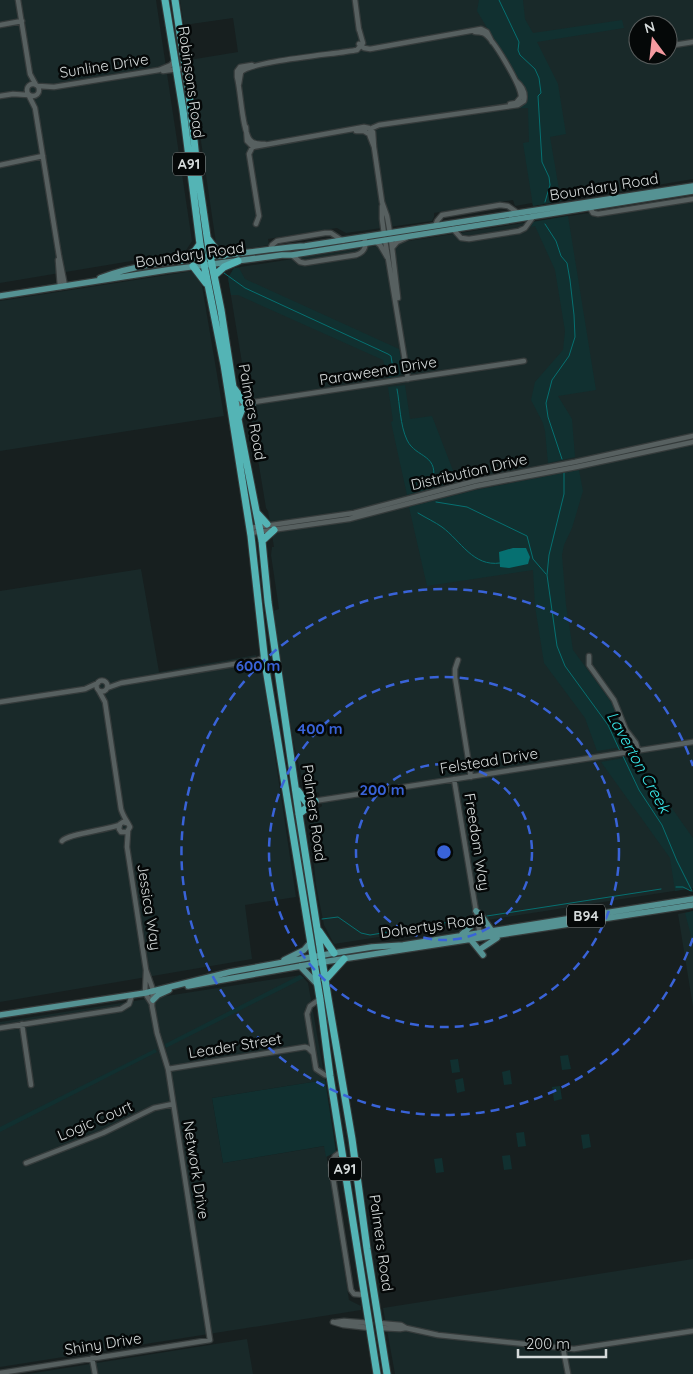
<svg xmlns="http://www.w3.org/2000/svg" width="693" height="1374" font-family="Quicksand,sans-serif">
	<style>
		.built { fill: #192929; fill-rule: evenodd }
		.green { fill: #113030 }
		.water { fill: #067071 }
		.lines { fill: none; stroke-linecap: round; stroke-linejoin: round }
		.stream { stroke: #067071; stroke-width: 1 }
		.minor-casing { stroke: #353b3b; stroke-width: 7 }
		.major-casing { stroke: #353b3b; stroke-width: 8 }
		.highway-casing { stroke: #353b3b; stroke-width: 9 }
		.minor { stroke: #576060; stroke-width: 4.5 }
		.major { stroke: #559293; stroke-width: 5.5 }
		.highway { stroke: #54b4b5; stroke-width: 7 }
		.ring { fill: none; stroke: #3963d8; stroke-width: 2.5; stroke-dasharray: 9 6 }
		.labels { text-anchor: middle; stroke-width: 5; stroke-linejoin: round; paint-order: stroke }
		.shield { fill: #050808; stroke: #979b9b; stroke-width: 1 }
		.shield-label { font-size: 14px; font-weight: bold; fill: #d5dada }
		.street-label { font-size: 15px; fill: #d5dada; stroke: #050808 }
		.water-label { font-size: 16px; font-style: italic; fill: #38e6e8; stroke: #050808 }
		.centre { fill: #3963d8; stroke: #050808; stroke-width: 2.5 }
		.ring-label { font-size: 15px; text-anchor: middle; font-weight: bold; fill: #3963d8; stroke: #050808; stroke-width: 5; stroke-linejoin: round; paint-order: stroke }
	</style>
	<rect width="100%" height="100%" fill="#171f1f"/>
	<path class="built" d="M0 0H156L192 241 185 252 0 283Z
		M180 0H693V179L533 206 532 203 515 206 513 200 434 213V217L432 221 346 233 337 228 268 239 269 245 225 252 216 243 189 60 238 52 233 18 184 25ZM638 25H668V55H638Z
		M693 197V888L334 944 324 925 316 885 309 815 322 806 319 793 304 787 293 740 273 611 279 609 271 555 272 547H274L268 511 266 508 228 278 234 268Z
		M193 271 197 275 202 286 224 416 0 451V301Z
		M141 569 159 672 256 655 258 665 262 670 296 897 245 905 252 959 0 1002V591Z
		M693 911V1007L678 914Z
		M301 975 308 983 325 1080 212 1098 223 1163 325 1146 349 1300 361 1306V1310L0 1367V1022Z
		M693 1259V1374H395L383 1308Z
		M247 1339 253 1374H28Z"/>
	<path class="green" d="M479 0H523L525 19 533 33 622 20 624 28 537 42 558 84 566 134 550 137 561 201H559L533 206 523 143 529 142 528 108H519V107L522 105 525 91 477 11Z
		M568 216 596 390 558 396 572 419 575 457 548 463 545 431 543 423 531 400 535 382 563 350 565 331 555 270 535 226 531 227 533 222Z
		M234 268H239L245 279 399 349 403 371 398 377 387 378 383 360 238 295H231L228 278Z
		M405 385 410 419 432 416 457 481 407 495 391 422 393 421 388 387Z
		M579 470 583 491 572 528 564 545 562 555 566 605 573 650 612 703 628 746 597 751 585 718 544 663 535 606 533 570 427 586 409 507 476 490Z
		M635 756 693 838V888L675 891 670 858 601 762Z
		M693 911V943L685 913Z
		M300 975 304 978 166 1048 165 1044Z
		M155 1049 157 1052 0 1132V1127Z
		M568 1055 571 1069 562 1070 560 1056Z
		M458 1059 460 1072 452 1073 450 1060Z
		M510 1070 512 1084 504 1085 502 1072Z
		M463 1078 465 1091 457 1093 455 1080Z
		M325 1080 336 1152 326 1157 324 1146 223 1163 212 1098Z
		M560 1086 562 1099 554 1101 552 1087Z
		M524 1132 526 1146 518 1147 516 1133Z
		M589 1134 591 1147 583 1149 581 1135Z
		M510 1155 512 1169 504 1170 502 1156Z
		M442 1158 444 1172 436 1173 434 1159Z"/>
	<path class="water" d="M513 548H526L530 557 528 564 509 568 500 567 499 552Z"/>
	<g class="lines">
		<path class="stream" d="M499 0 519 42 518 50 520 55 535 69 539 78 541 93 538 96 542 162 549 177 550 185 545 202
			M545 224 556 241 561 256 567 263 570 280 574 315 575 337 569 356 552 380 546 403 548 417 562 459
			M224 273 245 288 388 354 391 356 394 375
			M397 389C400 405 400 425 407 440 416 459 441 453 432 485
			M564 473V494L549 555 547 575 557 646 565 666 608 725 620 751
			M436 502 467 507 527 536 533 559 546 574
			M418 513C426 518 435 522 442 527 461 541 473 567 500 563
			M622 754 639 790 662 825 677 861 692 891
			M676 887H683L691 891
			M487 916 661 889
			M322 919 338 917 361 933 370 935 468 919"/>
		<g class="minor-casing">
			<path id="minor" d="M18 0 30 74 36 85
				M355 0 359 30
				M0 25 22 21
				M475 32C477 32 480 32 483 33 493 37 521 86 521 97L516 103 510 104
				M359 44 364 48 370 49 481 29 487 32 492 42
				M668 46 693 42
				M637 48H638
				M252 65 240 67 237 71V77C241 92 242 130 250 140 254 145 260 144 265 144
				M163 71 185 68
				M27 90a6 6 0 1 1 12 0a6 6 0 1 1-12 0Z
				M239 84 241 72C252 61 337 54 357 50L363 43 359 29
				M38 86 54 87 159 70 171 65 174 61
				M0 96 13 94 28 95
				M29 96 35 108 59 256 65 286
				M246 127 247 141 253 147 364 127 369 128 373 132 374 147
				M356 131H364L369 134 374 147 382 202 387 216 390 233
				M369 134 372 128 379 125 518 105 524 101C526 93 522 86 516 81
				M253 146 249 154 258 210 259 216 256 224
				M0 165 43 156
				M382 206V219L384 234
				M590 208 593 213 598 214 693 199
				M435 226 437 221 442 215 500 205 508 206 518 213
				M453 229 461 238 469 239 519 231 525 228 533 217
				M391 239 398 298
				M385 240 408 379
				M376 242 380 245 387 257
				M392 248 397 242 406 238
				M270 249 272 245 277 241 325 233H331L343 241
				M292 255 300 262 305 263 356 255C365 252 367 246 364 237
				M58 260 60 287
				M234 405 524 361
				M250 528 354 513 475 481 575 462 693 436
				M250 533 349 519 476 486 576 467 693 442
				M589 656V665L614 700 626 730 636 743 638 750
				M458 660 455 669V677L471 777
				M96.5 686a5.5 5.5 0 1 1 11 0a5.5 5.5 0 1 1-11 0Z
				M107 688 121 683 258 660 265 657
				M99 691 105 702 121 809C123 816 127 821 130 827L127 832H121L119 829 120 824 123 822 127 823
				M0 702 85 689 98 683
				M454 779 480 935
				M314 801 693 742
				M62 841C67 834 107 830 119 825
				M146 971 145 993 152 1004
				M320 999 310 1006 307 1014 316 1069 325 1075 330 1076
				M22 1024 31 1085
				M0 1028 121 1009 129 1004 132 995
				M168 1069 305 1047 308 1048 313 1053
				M342 1151 335 1156 331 1165 351 1290 354 1294 365 1295
				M26 1163 103 1133 154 1108 173 1104
				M333 1322 343 1325 370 1328
				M336 1322 344 1321 370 1323
				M379 1323 401 1325 406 1328 438 1335 574 1349 693 1331
				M380 1328 400 1329 406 1328
				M563 1348 568 1374
				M92 1358 95 1374
				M0 1373 210 1340 168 1069 157 1033 152 1006 153 990 146 970 127 847 128 831"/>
		</g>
		<g class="major-casing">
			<path id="major" d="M100 278C140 263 183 260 225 255 252 252 278 248 305 246L693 186
				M0 296 167 270 282 255H292L693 191
				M476 911 481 915 492 931
				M462 934 477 921
				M471 940 483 955
				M482 948 497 938
				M284 960 304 950 310 943
				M300 966 318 985
				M188 986 329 961 693 905
				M153 1000 158 995 169 990
				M0 1015 145 993 230 972 334 953 372 947 403 945 693 899"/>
		</g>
		<g class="highway-casing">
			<path id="highway" d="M165 0 183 110 200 244 224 365 251 536 265 663 320 999 330 1076 377 1374
				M175 0 189 93 197 168 209 250 221 310 238 419 262 541 268 602 299 814 328 998 352 1139 367 1249 387 1374
				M208 239 217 251 224 255
				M182 260 195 251 200 244
				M193 266 206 283
				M215 275 224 267 238 261
				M233 387 244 402 252 404
				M238 419 242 409 252 404
				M257 513 267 524
				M262 541 274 530
				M298 791 306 802
				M299 814 315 801
				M319 931 334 953
				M325 980 344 959"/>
		</g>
		<use href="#minor" class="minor"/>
		<use href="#major" class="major"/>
		<use href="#highway" class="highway"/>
	</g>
	<g class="ring">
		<circle cx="444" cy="852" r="88"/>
		<circle cx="444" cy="852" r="175"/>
		<path d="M693 938A263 263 0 1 1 693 766"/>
	</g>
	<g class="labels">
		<g class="shield">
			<rect x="173" y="152.5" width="32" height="23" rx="4"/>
			<rect x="567" y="904.5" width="38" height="23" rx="4"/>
			<rect x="329" y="1157.5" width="32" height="23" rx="4"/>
		</g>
		<g class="shield-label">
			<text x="189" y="169">A91</text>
			<text x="586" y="921">B94</text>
			<text x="345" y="1174">A91</text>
		</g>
		<g class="street-label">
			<text transform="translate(104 66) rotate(-9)" y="5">Sunline Drive</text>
			<text transform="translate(191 82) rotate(82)" y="5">Robinsons Road</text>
			<text transform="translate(604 187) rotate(-9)" y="5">Boundary Road</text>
			<text transform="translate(190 255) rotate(-8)" y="5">Boundary Road</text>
			<text transform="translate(378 371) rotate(-9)" y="5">Paraweena Drive</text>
			<text transform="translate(252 412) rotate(80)" y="5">Palmers Road</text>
			<text transform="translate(469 472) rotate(-13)" y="5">Distribution Drive</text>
			<text transform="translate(489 761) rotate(-9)" y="5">Felstead Drive</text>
			<text transform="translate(314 813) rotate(82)" y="5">Palmers Road</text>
			<text transform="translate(477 842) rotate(81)" y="5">Freedom Way</text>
			<text transform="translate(149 907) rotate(81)" y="5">Jessica Way</text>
			<text transform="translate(432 926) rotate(-8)" y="5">Dohertys Road</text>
			<text transform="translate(235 1046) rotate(-9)" y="5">Leader Street</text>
			<text transform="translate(95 1121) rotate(-23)" y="5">Logic Court</text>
			<text transform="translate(196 1170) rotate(81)" y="5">Network Drive</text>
			<text transform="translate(381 1243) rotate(82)" y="5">Palmers Road</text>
			<text transform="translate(103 1344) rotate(-9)" y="5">Shiny Drive</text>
		</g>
		<g class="water-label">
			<text transform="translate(639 762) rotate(61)" y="6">Laverton Creek</text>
		</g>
	</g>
	<circle cx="444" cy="852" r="8" class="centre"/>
	<g class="ring-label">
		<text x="258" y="671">600 m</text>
		<text x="320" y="734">400 m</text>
		<text x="382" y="795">200 m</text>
	</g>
	<g transform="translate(653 40) rotate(345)"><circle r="24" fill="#050808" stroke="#585c5c"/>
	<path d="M0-4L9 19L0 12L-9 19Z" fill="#f49aa0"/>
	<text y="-8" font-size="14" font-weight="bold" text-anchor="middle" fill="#d5dada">N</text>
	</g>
	<path d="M518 1349v8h88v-8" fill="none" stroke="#d5dada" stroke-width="2.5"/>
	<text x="526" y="1349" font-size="15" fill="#d5dada" stroke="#050808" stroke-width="4" paint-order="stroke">200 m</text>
</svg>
